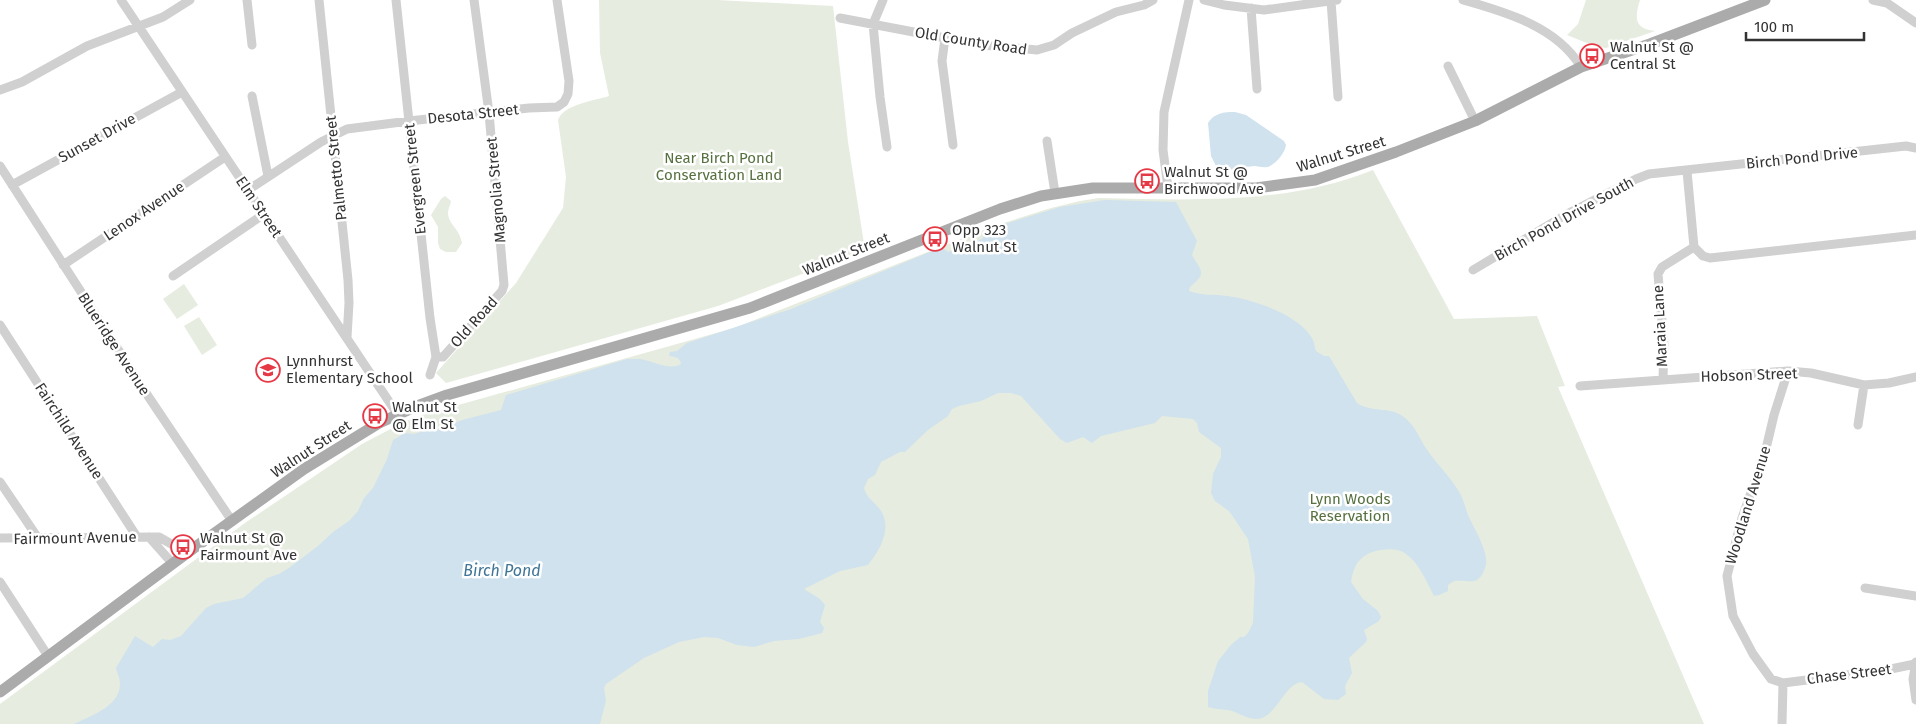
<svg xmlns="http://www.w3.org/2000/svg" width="1916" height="724" font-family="'Fira Sans',sans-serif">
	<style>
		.green { fill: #e6ecdf }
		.water { fill: #cfe2ee }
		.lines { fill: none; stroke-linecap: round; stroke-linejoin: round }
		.minor { stroke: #d0d0d0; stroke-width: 9 }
		.major { stroke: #ababab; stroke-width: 11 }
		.labels { text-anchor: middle; stroke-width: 5; stroke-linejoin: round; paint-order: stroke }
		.street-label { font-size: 15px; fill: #333; stroke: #fff }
		.poi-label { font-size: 15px; fill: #333; stroke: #fff; text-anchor: start }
		.park-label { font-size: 15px; fill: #56703f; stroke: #fff }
		.water-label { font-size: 16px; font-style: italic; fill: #3f7597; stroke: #fff }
	</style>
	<rect width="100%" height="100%" fill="#fff"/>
	<path class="green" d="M599 0H717L833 6 848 142 865 250 718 306 446 383 436 373 516 283 563 208 566 177 558 120C564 104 594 101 609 96L600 53Z
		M1586 0H1640C1635 16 1633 29 1655 31L1606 48 1594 46 1567 35 1578 24Z
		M1373 170 1454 319 1537 316 1565 386 1558 387 1704 724H0V704L245 523 362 444 404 422 419 416 734 328 994 226 1051 208 1080 201 1099 198C1191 200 1287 205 1373 170Z
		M445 196 451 201C450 206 448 209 448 213 448 224 460 229 462 243L456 252H446L440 249 438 243V227L431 215 441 199Z
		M184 284 198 305 177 319 163 299Z
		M199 317 217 345 202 355 184 326Z"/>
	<path class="water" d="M1235 112 1246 115 1284 141 1286 145C1285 153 1277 162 1270 166 1264 169 1260 166 1254 166 1242 167 1228 173 1216 166L1211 156 1208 123C1214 113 1224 112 1235 112Z
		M1105 200 1176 202 1197 241 1192 255C1202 272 1207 273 1190 287L1189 291C1202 296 1213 294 1227 296 1252 299 1301 315 1313 340 1315 344 1314 347 1316 351L1324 356H1329L1357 403C1371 413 1390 406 1404 417 1417 427 1420 441 1430 454 1439 466 1450 477 1458 490 1463 497 1465 507 1468 515 1473 527 1491 554 1485 568 1478 589 1467 578 1454 581L1448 585V591L1439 595 1434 596C1426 581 1420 564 1406 554 1396 546 1372 549 1362 558 1355 563 1352 574 1351 582L1363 599 1378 611 1381 617 1379 621 1364 630 1367 639 1366 642 1349 658 1352 673 1345 686 1346 694 1338 700 1324 699 1302 682C1285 684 1278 712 1262 718 1249 722 1239 712 1228 710 1221 709 1214 709 1208 707V691L1218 661 1231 645 1240 637H1244L1248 633 1253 623 1255 577 1248 539 1229 511 1215 501 1211 493 1213 474 1221 457V448L1199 432 1197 423 1193 419 1162 416 1155 423 1101 436 1092 443 1083 437 1067 443 1060 439 1021 396 1011 393H998L981 401 959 406 952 409 948 416 928 430 905 452H900L881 462 875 475 868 479 864 488C867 498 872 500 878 507 894 525 881 549 868 565L840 571 804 589 820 599 825 605 820 622 824 628 822 633 799 639 774 641 754 647 737 645 718 638 704 637 679 642 644 658 606 684 604 688 606 701 600 724H74C91 716 121 706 120 683 120 678 117 673 116 668L135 636 153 647 162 639 170 640 181 636 206 608 214 604 243 598 267 578 279 574 289 568 318 546 333 532 349 521 358 511 364 498 373 488 387 459 393 440 405 433 414 434 421 432 425 423 440 430 462 420 501 410 506 395 627 359C631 359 636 359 640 359 653 361 669 371 681 364 680 357 675 357 669 356L670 352 677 351 687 343 791 309 942 247 948 252 982 239 986 233 995 227 1060 207Z"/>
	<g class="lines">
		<path class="minor" d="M121 0 398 415
			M247 0 252 45
			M319 0 348 280 349 303 347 337
			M396 0 430 318 436 357
			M883 0 873 24 880 97 887 147
			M1204 0 1224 5 1264 10 1337 0
			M1463 0C1506 12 1557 27 1581 67
			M1873 0 1887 3 1916 23
			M1331 1 1338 97
			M1251 8 1257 89
			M840 18 982 45 1037 50 1054 45 1072 33 1116 12 1144 5 1153 0
			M945 38 942 61 953 145
			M1448 66 1475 121
			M0 90 22 82 87 46 163 17 190 0
			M252 96 268 176
			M1047 141 1055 193
			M0 166 148 396 232 521
			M1687 171 1694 247
			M12 185 182 92
			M1168 188 1163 150 1164 112 1189 0
			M248 190 321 142 347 129 409 121 529 108 557 107 564 102 568 94 569 81 557 0
			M1694 247 1703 256 1710 258 1916 235
			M63 265 225 157
			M1473 270 1567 214 1636 179 1649 174 1906 146 1916 148
			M173 276 264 214
			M0 325 137 537
			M1788 371 1774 415 1765 453 1742 518 1727 576 1733 616 1753 654 1771 679 1783 683 1886 670 1915 664
			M430 375 436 357H443L502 291 504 285 489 113 474 0
			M1663 379 1664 345 1658 274 1662 267 1694 247
			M1580 386 1788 371 1811 373 1864 385 1889 383 1916 377
			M1858 425 1864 385
			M0 482 38 538
			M149 537 172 563
			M0 538 159 537 187 553
			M0 582 48 656
			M1865 588 1916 596
			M1916 662 1913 679 1916 700
			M1782 724 1783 683"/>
		<path class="major" d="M0 692 187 553 304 469 379 423 417 406 447 395 750 308 1000 209 1041 196 1093 188H1256L1315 180 1396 152 1475 121 1581 67 1650 44 1765 0"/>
	</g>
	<defs>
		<g id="bus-ring" transform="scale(1.25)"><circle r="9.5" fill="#fff" stroke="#e63946" stroke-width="1.5"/><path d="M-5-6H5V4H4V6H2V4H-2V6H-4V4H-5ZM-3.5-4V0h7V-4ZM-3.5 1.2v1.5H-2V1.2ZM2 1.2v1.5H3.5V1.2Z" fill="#e63946"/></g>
		<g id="school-ring" transform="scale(1.25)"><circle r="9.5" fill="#fff" stroke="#e63946" stroke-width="1.5"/><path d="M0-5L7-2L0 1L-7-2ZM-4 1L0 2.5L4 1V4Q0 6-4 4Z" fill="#e63946"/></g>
	</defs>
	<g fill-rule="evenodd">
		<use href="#bus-ring" x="1592" y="56"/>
		<use href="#bus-ring" x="1147" y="181"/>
		<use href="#bus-ring" x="935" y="239"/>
		<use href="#school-ring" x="268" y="370"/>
		<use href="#bus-ring" x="375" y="416"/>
		<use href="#bus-ring" x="183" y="547"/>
	</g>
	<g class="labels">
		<g class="street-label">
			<text transform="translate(971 41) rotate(9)" y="5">Old County Road</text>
			<text transform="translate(473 114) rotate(-6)" y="5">Desota Street</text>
			<text transform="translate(97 138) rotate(-29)" y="5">Sunset Drive</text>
			<text transform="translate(1341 154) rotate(-17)" y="5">Walnut Street</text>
			<text transform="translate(1802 158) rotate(-6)" y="5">Birch Pond Drive</text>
			<text transform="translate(336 168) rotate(-96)" y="5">Palmetto Street</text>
			<text transform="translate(415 179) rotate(-96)" y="5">Evergreen Street</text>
			<text transform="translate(496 190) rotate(-95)" y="5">Magnolia Street</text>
			<text transform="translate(259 207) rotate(56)" y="5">Elm Street</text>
			<text transform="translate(144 211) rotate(-34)" y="5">Lenox Avenue</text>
			<text transform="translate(1564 219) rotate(-29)" y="5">Birch Pond Drive South</text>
			<text transform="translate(846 254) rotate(-22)" y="5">Walnut Street</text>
			<text transform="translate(474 322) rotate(-48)" y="5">Old Road</text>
			<text transform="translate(1660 326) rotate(-93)" y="5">Maraia Lane</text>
			<text transform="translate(114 344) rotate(57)" y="5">Blueridge Avenue</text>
			<text transform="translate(1749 375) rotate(-2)" y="5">Hobson Street</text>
			<text transform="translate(69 431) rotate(57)" y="5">Fairchild Avenue</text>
			<text transform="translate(311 449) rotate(-33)" y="5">Walnut Street</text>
			<text transform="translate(1748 505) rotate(-73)" y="5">Woodland Avenue</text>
			<text transform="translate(75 538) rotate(-1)" y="5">Fairmount Avenue</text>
			<text transform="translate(1849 674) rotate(-7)" y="5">Chase Street</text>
		</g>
		<g class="poi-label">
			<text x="1610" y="52">Walnut St @<tspan x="1610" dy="17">Central St</tspan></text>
			<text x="1164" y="177">Walnut St @<tspan x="1164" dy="17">Birchwood Ave</tspan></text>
			<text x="952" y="235">Opp 323<tspan x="952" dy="17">Walnut St</tspan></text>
			<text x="286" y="366">Lynnhurst<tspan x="286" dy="17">Elementary School</tspan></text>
			<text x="392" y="412">Walnut St<tspan x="392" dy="17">@ Elm St</tspan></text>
			<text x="200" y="543">Walnut St @<tspan x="200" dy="17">Fairmount Ave</tspan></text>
		</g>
		<g class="park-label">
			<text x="719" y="163">Near Birch Pond<tspan x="719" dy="17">Conservation Land</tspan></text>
			<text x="1350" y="504">Lynn Woods<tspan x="1350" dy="17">Reservation</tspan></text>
		</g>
		<g class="water-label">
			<text x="502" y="576">Birch Pond</text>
		</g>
	</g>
	<path d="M1746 32v8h118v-8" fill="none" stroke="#333333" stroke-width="2.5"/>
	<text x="1754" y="32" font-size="15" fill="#333333" stroke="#ffffff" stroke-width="4" paint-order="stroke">100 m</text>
</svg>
